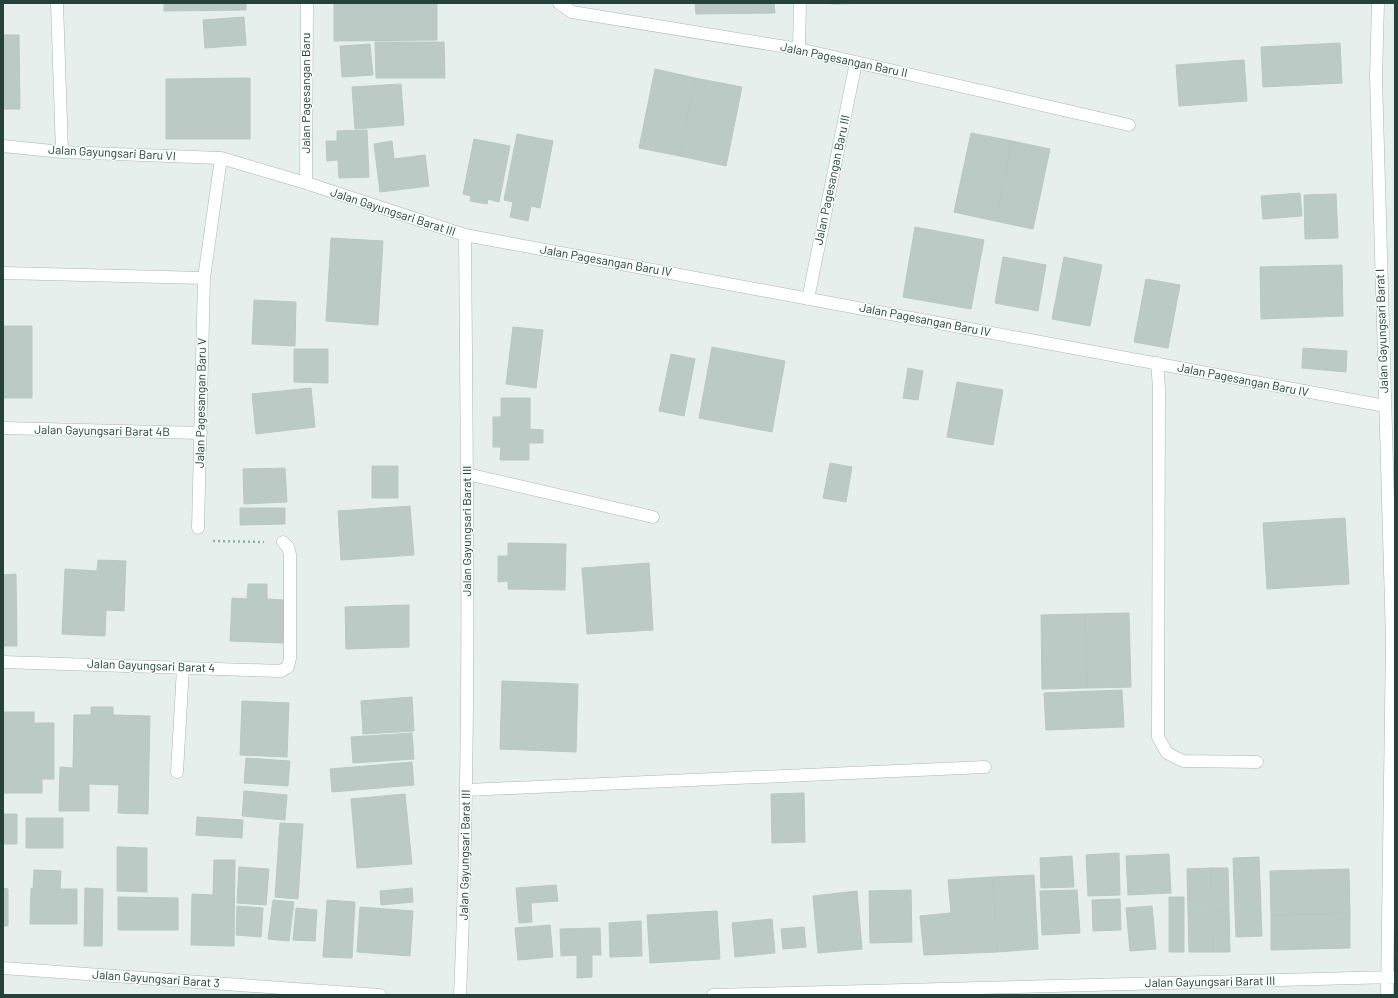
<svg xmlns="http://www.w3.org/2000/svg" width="1398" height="998" font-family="Barlow,sans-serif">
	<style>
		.building { fill: #bbcac4; stroke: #b8c9c2 }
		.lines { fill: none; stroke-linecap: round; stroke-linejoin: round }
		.minor-casing { stroke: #a8b8b2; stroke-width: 13 }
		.path { stroke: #86b3a5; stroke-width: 2.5; stroke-dasharray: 2 3; stroke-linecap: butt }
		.minor { stroke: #fff; stroke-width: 12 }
		.labels { text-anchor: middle; stroke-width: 3; stroke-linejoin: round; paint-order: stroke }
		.street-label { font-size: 12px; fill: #24423a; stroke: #f7fbf9 }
	</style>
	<rect width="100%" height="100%" fill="#e6efeb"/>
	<path class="building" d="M164 3H246V10L164 11Z
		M334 3H437V40L334 41Z
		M695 3H774L775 13 696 14Z
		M831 3H875L831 4Z
		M244 17 246 45 205 48 203 20Z
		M3 35H19L20 109H3Z
		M375 42H444L445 78H376Z
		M1340 43 1342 83 1263 87 1261 47Z
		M370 44 373 75 342 77 340 46Z
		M1244 60 1247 101 1179 106 1176 65Z
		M655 69 695 78 680 156 639 148Z
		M250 78V139H166V79Z
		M695 78 742 87 726 166 680 156Z
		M401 84 404 125 355 129 352 87Z
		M367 130 369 177 339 178 338 160 327 161 326 141H337V131Z
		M971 133 1012 141 995 221 954 212Z
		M517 134 553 141 540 208 531 206 528 221 510 217 513 202 504 200Z
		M474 139 510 146 499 202 488 199 487 204 470 201 471 196 463 194Z
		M392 141 394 159 425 155 429 186 380 192 374 144Z
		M1012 141 1050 149 1033 229 995 221Z
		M1300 193 1302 216 1263 219 1261 196Z
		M1336 194 1338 238 1305 239 1304 195Z
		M915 227 984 240 971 309 903 297Z
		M331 238 383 241 378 325 326 321Z
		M1003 257 1046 265 1038 311 995 303Z
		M1064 257 1102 265 1090 326 1052 319Z
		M1342 265 1343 316 1261 319 1260 267Z
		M1146 279 1180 285 1168 348 1134 342Z
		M254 300 296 302 295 346 252 344Z
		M3 326H32V398H3Z
		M513 327 543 330 536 388 506 384Z
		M712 347 785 361 772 432 699 418Z
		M1303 348 1347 351 1346 372 1302 368Z
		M294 349H328V383L294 382Z
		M671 354 695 359 684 416 659 411Z
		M908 368 923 371 918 400 903 398Z
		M957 382 1003 390 993 445 947 437Z
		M311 388 315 427 256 434 252 394Z
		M501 398H530V429L543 430V443H529V460H500L501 447H493V417H501Z
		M830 463 852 467 846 502 823 498Z
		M372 466H398V498H372Z
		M285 468 287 502 244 504 243 469Z
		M410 506 414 555 341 560 338 511Z
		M240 508H285V524L240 525Z
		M1345 518 1349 584 1267 589 1263 523Z
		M508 543 566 544 565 590 508 589V581L498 582V556H508Z
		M98 560 126 561 124 611 106 610 105 636 62 634 65 569 97 571Z
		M649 563 653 630 587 634 582 568Z
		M16 574 17 646H3V575Z
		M248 584H267V599L284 600 283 643 230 641 232 598 247 599Z
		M409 605V647L346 649 345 607Z
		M1129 613 1131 687 1087 688 1085 614Z
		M1085 614 1087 688 1042 689 1041 615Z
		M502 681 578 684 576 752 500 749Z
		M1122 690 1124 727 1046 730 1044 693Z
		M412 697 414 731 363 734 361 701Z
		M242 701 289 703 287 757 240 755Z
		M91 707H113V715L150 716 148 814 118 813 119 785 89 784V811H59L60 767 73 768 74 715H91Z
		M3 712H34V723H54V779H42V793H3Z
		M412 733 414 759 353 763 351 737Z
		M246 758 290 761 288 786 244 783Z
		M412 762 414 785 332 792 330 769Z
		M244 791 287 795 285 820 242 816Z
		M804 793 805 842 772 843 771 794Z
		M405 794 412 864 357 868 351 799Z
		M3 814H17V844H3Z
		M197 817 243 820 242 838 196 835Z
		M26 818H63V848H26Z
		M280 823 303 824 298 899 275 897Z
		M117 847 147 848V892L117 891Z
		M1119 853 1120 895 1088 896 1086 855Z
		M1169 854 1171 893 1128 895 1126 856Z
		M1072 856 1074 887 1041 888 1040 858Z
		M1259 857 1262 936 1236 937 1233 858Z
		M214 860H235L234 946 191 945 192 894 213 895Z
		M239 867 269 869 266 905 237 903Z
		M1211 868 1212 911H1188L1187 869Z
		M1211 868H1228L1229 910 1212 911Z
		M1349 869 1350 913 1271 915 1270 871Z
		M34 870 61 871 60 889H77V924H30L31 888 33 889Z
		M1034 875 1038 949 997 952 993 877Z
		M993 877 997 952 924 955 920 916 951 913 948 880Z
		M556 885 558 901 531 903 532 922 519 923 516 888Z
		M3 888 8 889V926H3Z
		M85 888 103 889 102 946H84Z
		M412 888 413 902 381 905 380 891Z
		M911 890 912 942 870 943 869 891Z
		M1077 890 1080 933 1042 935 1040 891Z
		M857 891 862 949 818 953 813 896Z
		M118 897 178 898V930H118Z
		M1169 897H1184V952H1169Z
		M1120 899 1121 930 1093 931 1092 900Z
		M273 900 294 902 289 941 268 939Z
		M327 900 355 902 352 958 323 957Z
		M237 906 263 908 261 937 236 935Z
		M1152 906 1156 949 1130 951 1126 908Z
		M360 907 413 911 410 956 357 952Z
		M296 908 317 910 315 941 293 940Z
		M1229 910 1230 952H1213L1212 911Z
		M717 911 720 959 650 963 647 915Z
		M1188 911H1212L1213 952H1189Z
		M1350 913V948L1271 950V915Z
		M772 919 775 953 735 957 732 923Z
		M641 921 642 956 610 957 609 923Z
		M550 925 553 957 518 960 515 928Z
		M804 927 806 947 783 949 781 929Z
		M600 928 601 955H592V977L577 978V955L561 956 560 929Z"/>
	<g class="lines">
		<g class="minor-casing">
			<path id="minor" d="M57 3 62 152
				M559 3 572 12 799 49 1129 125
				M1378 3 1376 78 1392 640 1387 995
				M799 49 800 3
				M3 146 62 152 221 158 306 183 465 235C467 488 471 742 460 995
				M306 183 307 3
				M465 235 1385 406
				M3 273 204 278
				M808 299 856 62
				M1157 363 1159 388 1158 737 1167 753 1183 761 1257 762
				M3 428 201 433
				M467 474 653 517
				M198 528 204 278 221 158
				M3 662 281 671 288 667 290 658V555L288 547 283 542
				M177 772 183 668
				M467 790 985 767
				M3 968 380 995
				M713 995 1394 977"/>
		</g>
		<path class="path" d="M213 541 264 542"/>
		<use href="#minor" class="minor"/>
	</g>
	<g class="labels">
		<g class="street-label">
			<text transform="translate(844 60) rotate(12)" y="4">Jalan Pagesangan Baru II</text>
			<text transform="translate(306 93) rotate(-90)" y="4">Jalan Pagesangan Baru</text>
			<text transform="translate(112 153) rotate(3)" y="4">Jalan Gayungsari Baru VI</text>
			<text transform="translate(832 180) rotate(-78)" y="4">Jalan Pagesangan Baru III</text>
			<text transform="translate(393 212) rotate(18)" y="4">Jalan Gayungsari Barat III</text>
			<text transform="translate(606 261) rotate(10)" y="4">Jalan Pagesangan Baru IV</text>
			<text transform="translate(925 320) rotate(11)" y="4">Jalan Pagesangan Baru IV</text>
			<text transform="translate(1382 331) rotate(-92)" y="4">Jalan Gayungsari Barat I</text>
			<text transform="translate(1243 380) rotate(11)" y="4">Jalan Pagesangan Baru IV</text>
			<text transform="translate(201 403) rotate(-89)" y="4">Jalan Pagesangan Baru V</text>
			<text transform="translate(102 431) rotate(1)" y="4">Jalan Gayungsari Barat 4B</text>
			<text transform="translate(467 531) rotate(-90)" y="4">Jalan Gayungsari Barat III</text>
			<text transform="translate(151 666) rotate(2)" y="4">Jalan Gayungsari Barat 4</text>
			<text transform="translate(465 855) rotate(-89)" y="4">Jalan Gayungsari Barat III</text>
			<text transform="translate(156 979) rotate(4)" y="4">Jalan Gayungsari Barat 3</text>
			<text transform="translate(1210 982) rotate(-1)" y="4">Jalan Gayungsari Barat III</text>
		</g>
	</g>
	<rect width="1398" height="998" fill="none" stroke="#24423a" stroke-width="8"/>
</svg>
